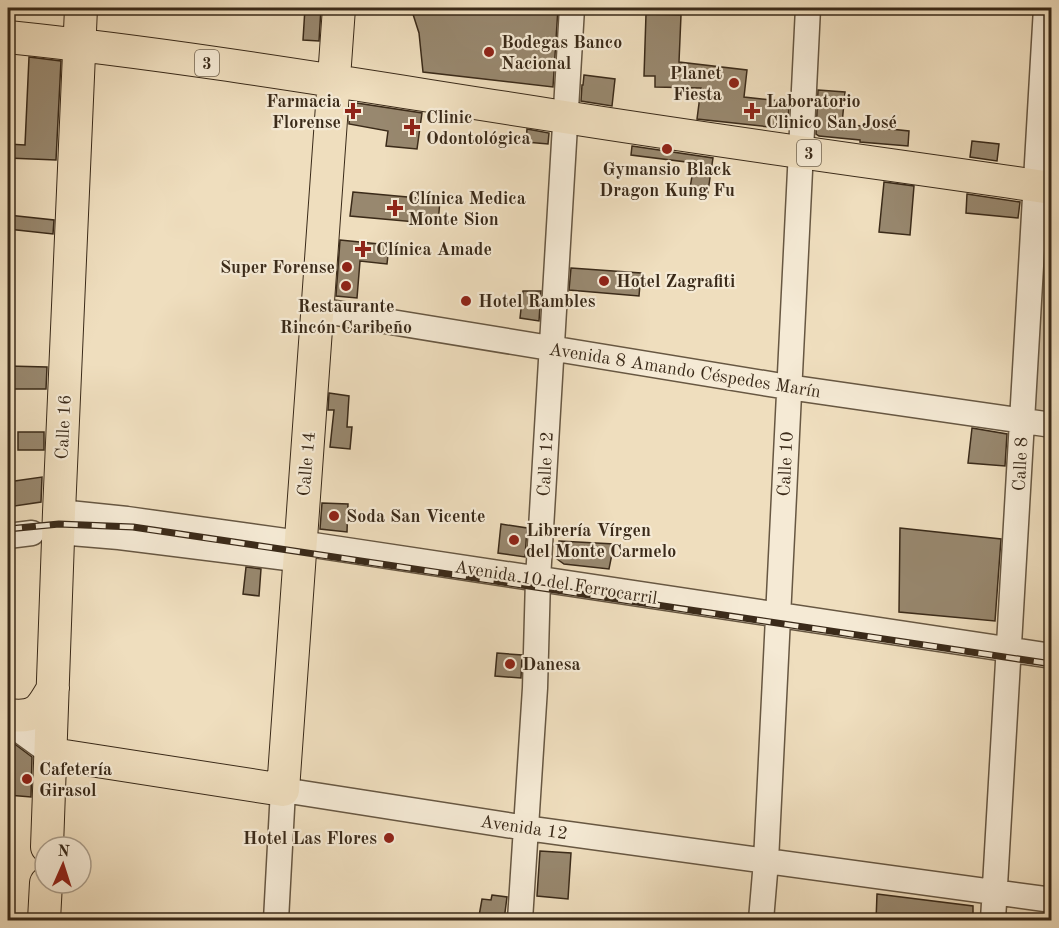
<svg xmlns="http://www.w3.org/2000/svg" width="1059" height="928" font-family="'Old Standard TT',serif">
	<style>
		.green { fill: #d0bfa2; stroke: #85745e; stroke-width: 1.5 }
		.building { fill: #98886f; stroke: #3a2a19; stroke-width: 1.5 }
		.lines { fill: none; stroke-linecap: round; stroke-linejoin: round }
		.minor-casing { stroke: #675742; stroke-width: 27 }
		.major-casing { stroke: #3a2a19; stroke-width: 34 }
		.minor { stroke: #f5ead5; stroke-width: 24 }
		.major { stroke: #efdebe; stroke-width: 32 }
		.rail-casing { stroke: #3a2a19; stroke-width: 7 }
		.rail { stroke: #f5ead5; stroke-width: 4.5; stroke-dasharray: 14; stroke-linecap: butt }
		.poi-dot { fill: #8f2418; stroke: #f5ead5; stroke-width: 2 }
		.labels { text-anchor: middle; stroke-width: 4.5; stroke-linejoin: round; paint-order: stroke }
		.shield { fill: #f5ead5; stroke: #726451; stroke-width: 1.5 }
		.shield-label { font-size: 16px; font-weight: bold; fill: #3a2a19 }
		.poi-label { font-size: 18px; font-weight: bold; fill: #3a2a19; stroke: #f5ead5; text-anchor: start }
		.street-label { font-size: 18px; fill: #3a2a19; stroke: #f5ead5 }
	</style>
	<rect width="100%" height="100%" fill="#efdebe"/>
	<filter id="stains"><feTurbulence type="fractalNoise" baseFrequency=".00333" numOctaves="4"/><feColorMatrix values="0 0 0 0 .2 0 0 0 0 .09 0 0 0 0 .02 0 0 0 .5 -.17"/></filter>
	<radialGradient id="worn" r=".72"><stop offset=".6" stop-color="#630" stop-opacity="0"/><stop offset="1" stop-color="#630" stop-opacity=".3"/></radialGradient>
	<path class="green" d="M1044 198 1052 199 1051 416 1031 413Z"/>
	<path class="building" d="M305 8H321L319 41 303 40Z
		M411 8H558L553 87 423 72 419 33Z
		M646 14 681 15 679 62 747 70 744 97 789 102 788 129 697 119 701 88 655 87V76H644Z
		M29 57 61 61 56 160 8 158V144L25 145Z
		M584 75 615 79 612 106 581 101 582 85H583Z
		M818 90 845 92 842 124 909 131 908 146 860 142V140L819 136 816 134Z
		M350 102 422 113 417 149 386 146 388 131 349 124Z
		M527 129 549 133 548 144 526 142Z
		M972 141 999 144 997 161 970 157Z
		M632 146 713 158 707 198 689 195 694 163 631 155Z
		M884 182 914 186 910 235 879 232Z
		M353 192 440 200 438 224 350 216Z
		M967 194 1020 202 1018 218 966 213Z
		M8 215 54 220 53 234 8 229Z
		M340 240 389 245 387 264 360 261 357 298 336 296Z
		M571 268 641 273 639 296 569 290Z
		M523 291H541L539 321 520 318Z
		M8 366 47 367 46 389H8Z
		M329 393 349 396 347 427H352L350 449 330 447 334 410H328Z
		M972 428 1007 434 1005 466 968 463Z
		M18 432H44V450H18Z
		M42 477 41 502 8 507V482Z
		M322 503 348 504 347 532 320 529Z
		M501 524 527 528 525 557 498 553Z
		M900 528 1001 539 995 621 899 612Z
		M559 541 614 544 609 569 564 564 557 559Z
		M246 567 261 569 259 596 243 594Z
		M497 653 522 655 521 678 495 676Z
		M8 739 32 757 31 797 8 795 10 761H8Z
		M540 851 571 853 568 899 537 896Z
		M877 894 973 906V921H876Z
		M492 895 507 897 504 920 479 916 482 899 491 900Z"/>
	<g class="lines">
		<g class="minor-casing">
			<path id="minor" d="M318 310 788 387 1052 425
				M59 512 127 519 300 543 1052 656
				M59 532 119 537 295 559
				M8 536 32 533
				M8 722 52 754
				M276 920 283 790 526 828 1052 900
				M520 920 535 688 538 579 572 8
				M761 920 766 861 808 8
				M993 920 1046 8"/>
		</g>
		<g class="major-casing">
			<path id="major" d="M8 37C192 56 375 88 558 116 722 142 887 164 1052 188
				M8 715C36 718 40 711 53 688
				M52 754 283 790 339 8
				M47 847 59 512 81 8
				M44 920 46 883"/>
		</g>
		<use href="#minor" class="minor"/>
		<use href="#major" class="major"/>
		<g class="rail-casing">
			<path id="rail" d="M8 529 59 524 133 527 1052 664"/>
		</g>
		<use href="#rail" class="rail"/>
	</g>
	<g class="poi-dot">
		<circle cx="489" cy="52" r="6"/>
		<circle cx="734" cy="83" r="6"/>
		<path d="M350 102h6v6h6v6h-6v6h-6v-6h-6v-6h6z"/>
		<path d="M749 102h6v6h6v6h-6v6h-6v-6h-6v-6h6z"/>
		<path d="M409 118h6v6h6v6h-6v6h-6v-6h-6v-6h6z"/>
		<circle cx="667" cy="149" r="6"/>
		<path d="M392 199h6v6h6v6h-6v6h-6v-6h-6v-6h6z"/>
		<path d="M360 240h6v6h6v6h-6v6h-6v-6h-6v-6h6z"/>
		<circle cx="347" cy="267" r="6"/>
		<circle cx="604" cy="281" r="6"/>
		<circle cx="346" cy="286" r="6"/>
		<circle cx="466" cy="301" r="6"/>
		<circle cx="334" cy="516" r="6"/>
		<circle cx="514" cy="540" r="6"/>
		<circle cx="510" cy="664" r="6"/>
		<circle cx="27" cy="779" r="6"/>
		<circle cx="389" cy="838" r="6"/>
	</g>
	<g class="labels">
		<g class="shield">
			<rect x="195" y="50" width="24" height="26" rx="4.5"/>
			<rect x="797" y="140" width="24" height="26" rx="4.5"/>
		</g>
		<g class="shield-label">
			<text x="207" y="69">3</text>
			<text x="809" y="159">3</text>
		</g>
		<g class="poi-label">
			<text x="501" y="48">Bodegas Banco<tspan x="501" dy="21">Nacional</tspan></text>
			<text x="722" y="79" text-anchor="end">Planet<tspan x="722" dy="21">Fiesta</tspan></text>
			<text x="341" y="107" text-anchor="end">Farmacia<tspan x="341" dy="21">Florense</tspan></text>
			<text x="766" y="107">Laboratorio<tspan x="766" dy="21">Clinico San José</tspan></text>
			<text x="426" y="123">Clinic<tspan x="426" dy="21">Odontológica</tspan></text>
			<text x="667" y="175" text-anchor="middle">Gymansio Black<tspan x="667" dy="21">Dragon Kung Fu</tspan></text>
			<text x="408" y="204">Clínica Medica<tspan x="408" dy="21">Monte Sion</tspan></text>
			<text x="376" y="255">Clínica Amade</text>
			<text x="335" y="273" text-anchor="end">Super Forense</text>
			<text x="616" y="287">Hotel Zagrafiti</text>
			<text x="478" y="307">Hotel Rambles</text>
			<text x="346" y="312" text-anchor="middle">Restaurante<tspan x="346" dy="21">Rincón Caribeño</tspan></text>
			<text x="346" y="522">Soda San Vicente</text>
			<text x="526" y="536">Librería Vírgen<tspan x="526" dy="21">del Monte Carmelo</tspan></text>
			<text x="522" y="670">Danesa</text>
			<text x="39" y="775">Cafetería<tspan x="39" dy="21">Girasol</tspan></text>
			<text x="377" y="844" text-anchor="end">Hotel Las Flores</text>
		</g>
		<g class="street-label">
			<text transform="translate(685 370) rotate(9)" y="6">Avenida 8 Amando Céspedes Marín</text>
			<text transform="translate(63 427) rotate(-87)" y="6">Calle 16</text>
			<text transform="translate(306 464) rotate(-85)" y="6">Calle 14</text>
			<text transform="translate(545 464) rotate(-87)" y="6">Calle 12</text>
			<text transform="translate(785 464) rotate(-87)" y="6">Calle 10</text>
			<text transform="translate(1020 464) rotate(-87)" y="6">Calle 8</text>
			<text transform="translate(556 582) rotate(9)" y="6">Avenida 10 del Ferrocarril</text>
			<text transform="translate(524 827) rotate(8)" y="6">Avenida 12</text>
		</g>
	</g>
	<rect width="1059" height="928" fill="none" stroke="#efdebe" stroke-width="30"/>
	<rect x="9" y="9" width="1041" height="910" fill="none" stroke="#3a2a19" stroke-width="3"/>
	<rect x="15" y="15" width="1029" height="898" fill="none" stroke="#3a2a19" stroke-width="1.5"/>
	<g transform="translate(63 865) rotate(3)"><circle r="28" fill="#f5ead5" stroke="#aa9d8a" stroke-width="1.5"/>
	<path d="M0-4.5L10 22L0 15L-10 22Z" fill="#8f2418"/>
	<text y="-9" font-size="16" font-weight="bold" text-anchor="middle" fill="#3a2a19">N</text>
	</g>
	<rect width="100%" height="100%" filter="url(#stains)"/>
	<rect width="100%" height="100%" fill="url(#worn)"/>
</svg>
